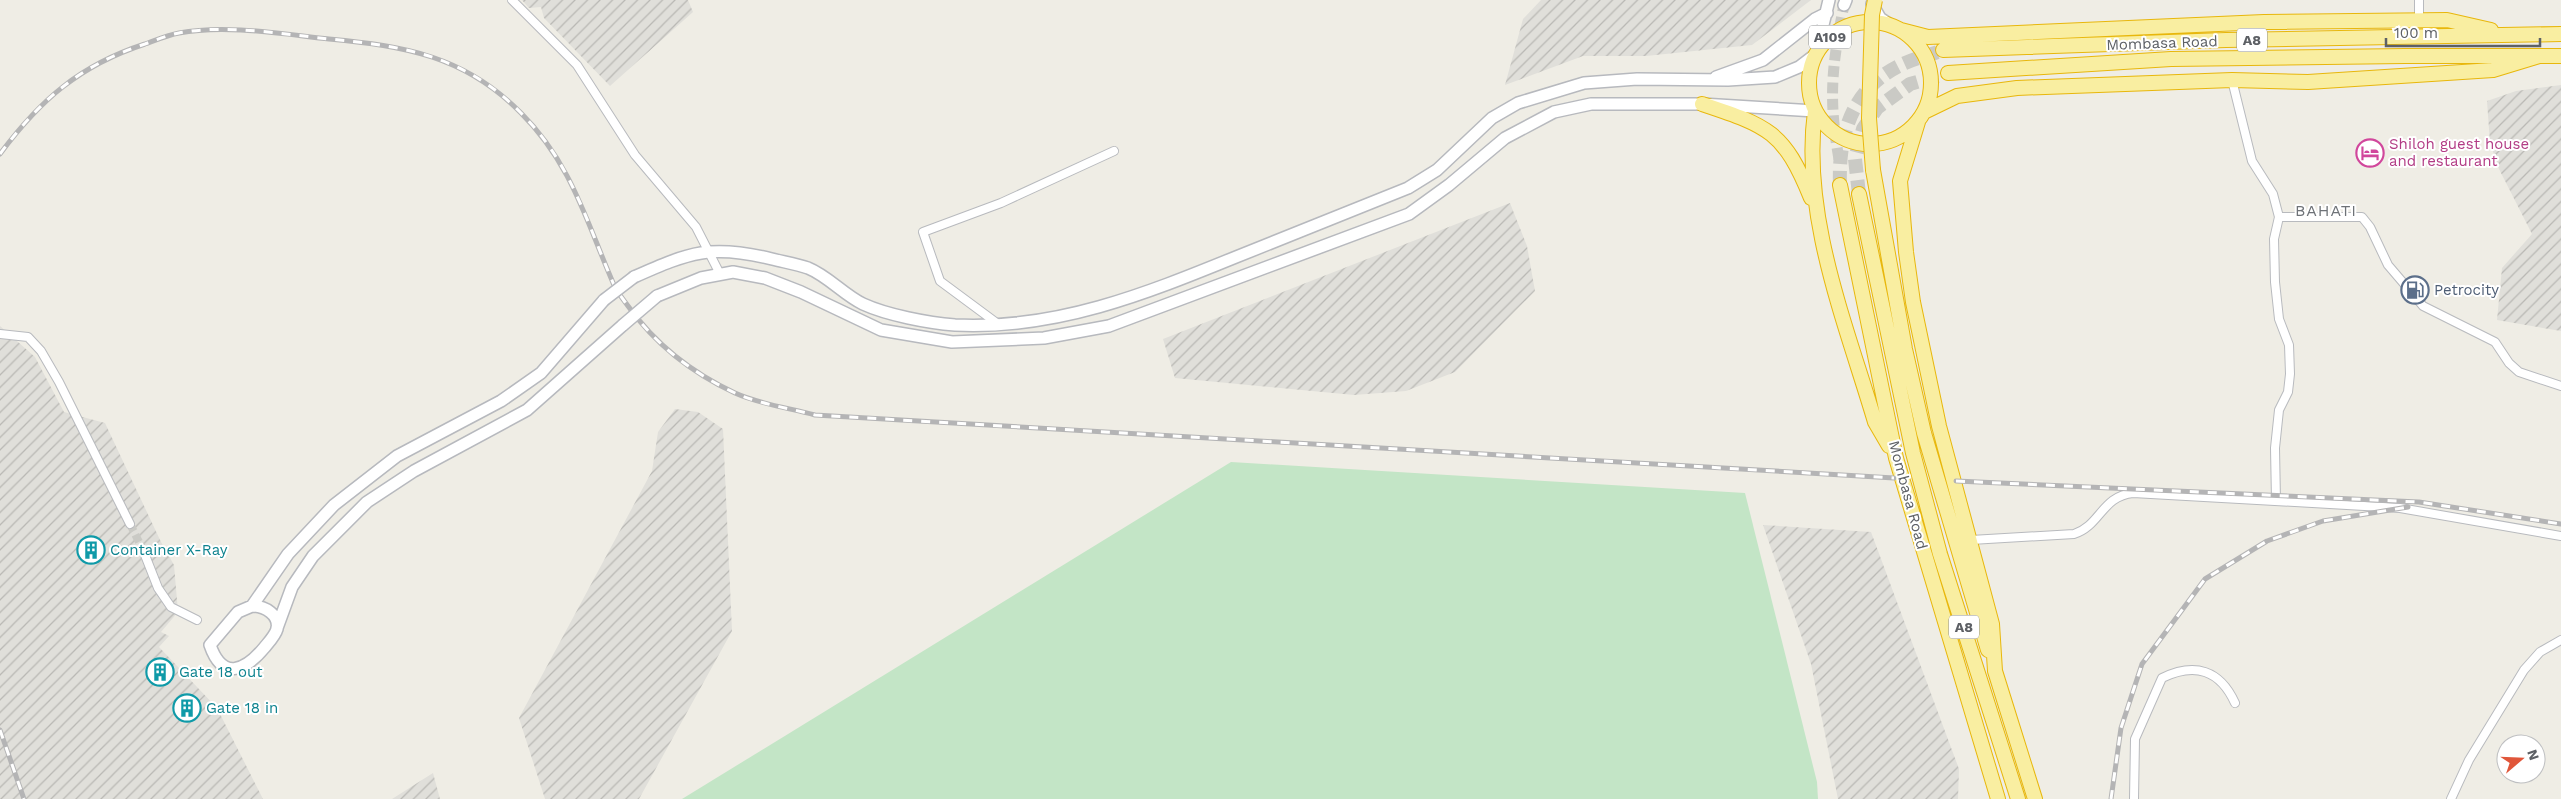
<svg xmlns="http://www.w3.org/2000/svg" width="2561" height="799" font-family="'Work Sans',sans-serif">
	<style>
		.industrial { fill: url(#industrial-furrows) }
		.grass { fill: #c3e5c6 }
		.lines { fill: none; stroke-linecap: round; stroke-linejoin: round }
		.minor-tunnel { stroke: #cacac5; stroke-width: 8; stroke-dasharray: 8 4; stroke-linecap: butt }
		.secondary-tunnel { stroke: #cacac5; stroke-width: 11; stroke-dasharray: 11 5.5; stroke-linecap: butt }
		.trunk-tunnel { stroke: #cacac5; stroke-width: 14; stroke-dasharray: 14 7; stroke-linecap: butt }
		.minor-casing { stroke: #b8babe; stroke-width: 10 }
		.secondary-casing { stroke: #b7b9be; stroke-width: 14 }
		.trunk-casing { stroke: #e8b70c; stroke-width: 16 }
		.minor { stroke: #fff; stroke-width: 8 }
		.secondary { stroke: #fff; stroke-width: 11 }
		.trunk { stroke: #f9eea1; stroke-width: 14 }
		.rail-casing { stroke: #b4b4b5; stroke-width: 5 }
		.rail { stroke: #fff; stroke-width: 3; stroke-dasharray: 9; stroke-linecap: butt }
		.secondary-bridge-casing { stroke: #b7b9be; stroke-width: 14; stroke-linecap: butt }
		.trunk-bridge-casing { stroke: #e8b70c; stroke-width: 16; stroke-linecap: butt }
		.secondary-bridge { stroke: #fff; stroke-width: 11 }
		.trunk-bridge { stroke: #f9eea1; stroke-width: 14 }
		.labels { text-anchor: middle; stroke-width: 4; stroke-linejoin: round; paint-order: stroke }
		.shield { fill: #fff; stroke: #8e9093; stroke-width: 1 }
		.shield-label { font-size: 14px; font-weight: bold; fill: #5d6065 }
		.street-label { font-size: 15px; fill: #5d6065; stroke: #fff }
		.hotel-label { font-size: 15px; fill: #b23c85; stroke: #fff; text-anchor: start }
		.service-label { font-size: 15px; fill: #4e5e75; stroke: #fff; text-anchor: start }
		.culture-label { font-size: 15px; fill: #0d838f; stroke: #fff; text-anchor: start }
		.neighbourhood-label { font-size: 16px; letter-spacing: 1px; fill: #6e7277; stroke: #fff }
	</style>
	<defs>
		<pattern id="industrial-furrows" width="10" height="10" patternUnits="userSpaceOnUse" patternTransform="scale(1.25)"><rect width="10" height="10" fill="#e0dfda"/><path d="M-1 1l2-2M0 10L10 0M9 11l2-2" fill="none" stroke="#b9b8b4"/></pattern>
	</defs>
	<rect width="100%" height="100%" fill="#efede5"/>
	<path class="industrial" d="M522 0H688L693 12 610 86 544 18 541 7 529 8Z
		M1541 0H1811L1752 45 1646 56H1583L1505 85 1523 19Z
		M2561 85V331L2497 320 2502 268 2532 234 2499 169 2490 143 2487 101 2516 91Z
		M1510 203 1527 246 1535 291 1455 372 1406 391 1354 395 1175 378 1163 339Z
		M0 326 35 357 64 412 105 423 161 542 174 565 178 612 161 632 169 636 159 647 217 708 263 799H0Z
		M675 409 698 412 723 429 732 631 639 799H545L519 718 652 471 658 432Z
		M1763 525 1871 532 1959 769 1958 799H1838L1811 664Z
		M433 773 440 799H392Z"/>
	<path class="grass" d="M1231 462 1745 493 1817 782 1818 799H682Z"/>
	<g class="lines">
		<path class="minor-tunnel" d="M130 524 143 550"/>
		<path class="secondary-tunnel" d="M1839 159C1828 98 1832 65 1844 5"/>
		<path class="trunk-tunnel" d="M1840 185C1838 133 1853 87 1903 64 1916 58 1930 55 1943 50
			M1859 194 1855 159 1863 129 1877 108 1910 84 1948 73"/>
		<g class="minor-casing">
			<path id="minor" d="M512 0 577 65 635 155 696 227 720 274
				M2419 0V21
				M2232 80 2252 161 2273 194 2279 217 2274 239 2275 282 2279 319 2289 345 2290 374 2288 392 2279 410 2275 448 2276 501
				M2279 217H2362L2370 227 2388 265 2423 306 2495 342 2509 363 2519 372 2561 386
				M998 324 940 281 923 232 1001 203 1114 151
				M0 334 28 337 41 351 59 382 130 524
				M1971 540 2074 534C2100 526 2102 496 2133 493L2400 508 2561 536
				M143 550 158 588 171 607 197 620
				M2134 799 2135 739 2162 678C2195 662 2220 670 2235 703
				M2451 799 2469 760 2524 670 2540 652 2561 640"/>
		</g>
		<g class="secondary-casing">
			<path id="secondary" d="M1872 4 1880 18 1889 24
				M1844 5 1846 0
				M1716 77 1763 60 1815 19 1827 13
				M634 277C690 252 711 244 772 259 784 262 797 264 808 268 828 276 844 295 863 304 887 315 928 323 955 325 1056 330 1145 294 1236 257 1293 234 1350 211 1408 188L1437 170 1492 118 1518 103 1584 83 1637 79 1728 80 1775 77 1799 67 1816 54 1829 0
				M657 296 701 278 733 272 765 278 801 292 881 330 952 342 1044 338 1109 326 1409 214 1449 185 1505 138 1554 112 1591 104H1702L1815 111
				M252 606 288 554 334 505 397 456 501 401 541 373 604 300
				M252 606C265 606 280 615 277 629 275 636 268 643 264 648 244 672 222 680 210 645L238 612Z
				M277 628 292 587 313 556 367 502 414 471 527 410 623 325"/>
		</g>
		<g class="trunk-casing">
			<path id="trunk" d="M1809 83a61 61 0 1 1 122 0a61 61 0 1 1-122 0Z
				M1901 30 1928 37 2264 22 2447 20 2491 30
				M1943 50 2226 40 2561 34
				M1948 73 2171 59 2405 56H2561
				M1702 104C1768 126 1784 131 1811 198
				M1815 111C1801 215 1846 324 1875 422L1889 446
				M1924 112 1957 96 2017 88 2232 80 2308 82 2493 70 2539 56
				M1918 122 1900 181 1906 252 1913 302 1939 426 1992 624 1995 671 2035 799
				M1873 170 1905 349 1924 433 1988 650
				M1840 185 1896 458 1998 799
				M1859 194 1913 453 1940 554 2018 799"/>
		</g>
		<use href="#minor" class="minor"/>
		<use href="#secondary" class="secondary"/>
		<use href="#trunk" class="trunk"/>
		<g class="rail-casing">
			<path id="rail" d="M0 154C40 100 80 65 145 44 156 40 168 35 179 33 225 24 283 34 329 39 405 46 465 56 521 113 572 164 586 221 614 285 617 292 623 299 628 306 656 345 692 373 735 393 759 404 789 408 815 415L1894 478
				M1956 481 2419 502 2561 524
				M0 730 24 799
				M2111 799 2121 728 2142 664 2205 579 2267 541 2323 521 2408 507"/>
		</g>
		<use href="#rail" class="rail"/>
		<g class="secondary-bridge-casing">
			<path id="secondary-bridge" d="M604 300 634 277
				M623 325 657 296"/>
		</g>
		<g class="trunk-bridge-casing">
			<path id="trunk-bridge" d="M1873 170 1869 118 1872 15 1875 0"/>
		</g>
		<use href="#secondary-bridge" class="secondary-bridge"/>
		<use href="#trunk-bridge" class="trunk-bridge"/>
	</g>
	<defs>
		<g id="hotel-ring" transform="scale(1.4375)"><circle r="9.5" fill="#fff" stroke="#d1479c" stroke-width="1.5"/><path d="M-6-4.5h1.5V1H6V5H4.5V3h-9V5H-6ZM-4 0a1.8 1.8 0 1 1 3.6 0ZM.5 0V-2.5h3Q6-2.5 6 0Z" fill="#d1479c"/></g>
		<g id="fuel-ring" transform="scale(1.4375)"><circle r="9.5" fill="#fff" stroke="#5c6f8a" stroke-width="1.5"/><path d="M-5.5-6h7V0h2V4h1.3V-2.5L3-4.5l.8-.8L6-3V5H2.5V1h-1V6h-7ZM-4.2-4.7v3.2H.2V-4.7Z" fill="#5c6f8a"/></g>
		<g id="building-ring" transform="scale(1.4375)"><circle r="9.5" fill="#fff" stroke="#0f9aa8" stroke-width="1.5"/><path d="M-4-6H4V6H1V3H-1V6H-4ZM-2.5-4.3h1.7v1.8h-1.7ZM.8-4.3h1.7v1.8H.8ZM-2.5-1h1.7V.8h-1.7ZM.8-1h1.7V.8H.8Z" fill="#0f9aa8"/></g>
	</defs>
	<g fill-rule="evenodd">
		<use href="#hotel-ring" x="2370" y="153"/>
		<use href="#fuel-ring" x="2415" y="290"/>
		<use href="#building-ring" x="91" y="550"/>
		<use href="#building-ring" x="160" y="672"/>
		<use href="#building-ring" x="187" y="708"/>
	</g>
	<g class="labels">
		<g class="shield">
			<rect x="1809" y="25.5" width="42" height="23" rx="4"/>
			<rect x="2237" y="28.5" width="30" height="23" rx="4"/>
			<rect x="1949" y="615.5" width="30" height="23" rx="4"/>
		</g>
		<g class="shield-label">
			<text x="1830" y="42">A109</text>
			<text x="2252" y="45">A8</text>
			<text x="1964" y="632">A8</text>
		</g>
		<g class="street-label">
			<text transform="translate(2162 43) rotate(-2)" y="5">Mombasa Road</text>
			<text transform="translate(1908 495) rotate(75)" y="5">Mombasa Road</text>
		</g>
		<g class="hotel-label">
			<text x="2389" y="149">Shiloh guest house<tspan x="2389" dy="17">and restaurant</tspan></text>
		</g>
		<g class="service-label">
			<text x="2434" y="295">Petrocity</text>
		</g>
		<g class="culture-label">
			<text x="110" y="555">Container X-Ray</text>
			<text x="179" y="677">Gate 18 out</text>
			<text x="206" y="713">Gate 18 in</text>
		</g>
		<g class="neighbourhood-label">
			<text x="2326" y="216">BAHATI</text>
		</g>
	</g>
	<g transform="translate(2521 759) rotate(71)"><circle r="24" fill="#ffffff" stroke="#bebfc1"/>
	<path d="M0-4L9 19L0 12L-9 19Z" fill="#e0563a"/>
	<text y="-8" font-size="14" font-weight="bold" text-anchor="middle" fill="#5d6065">N</text>
	</g>
	<path d="M2386 38v8h154v-8" fill="none" stroke="#5d6065" stroke-width="2.5"/>
	<text x="2394" y="38" font-size="15" fill="#5d6065" stroke="#ffffff" stroke-width="4" paint-order="stroke">100 m</text>
</svg>
